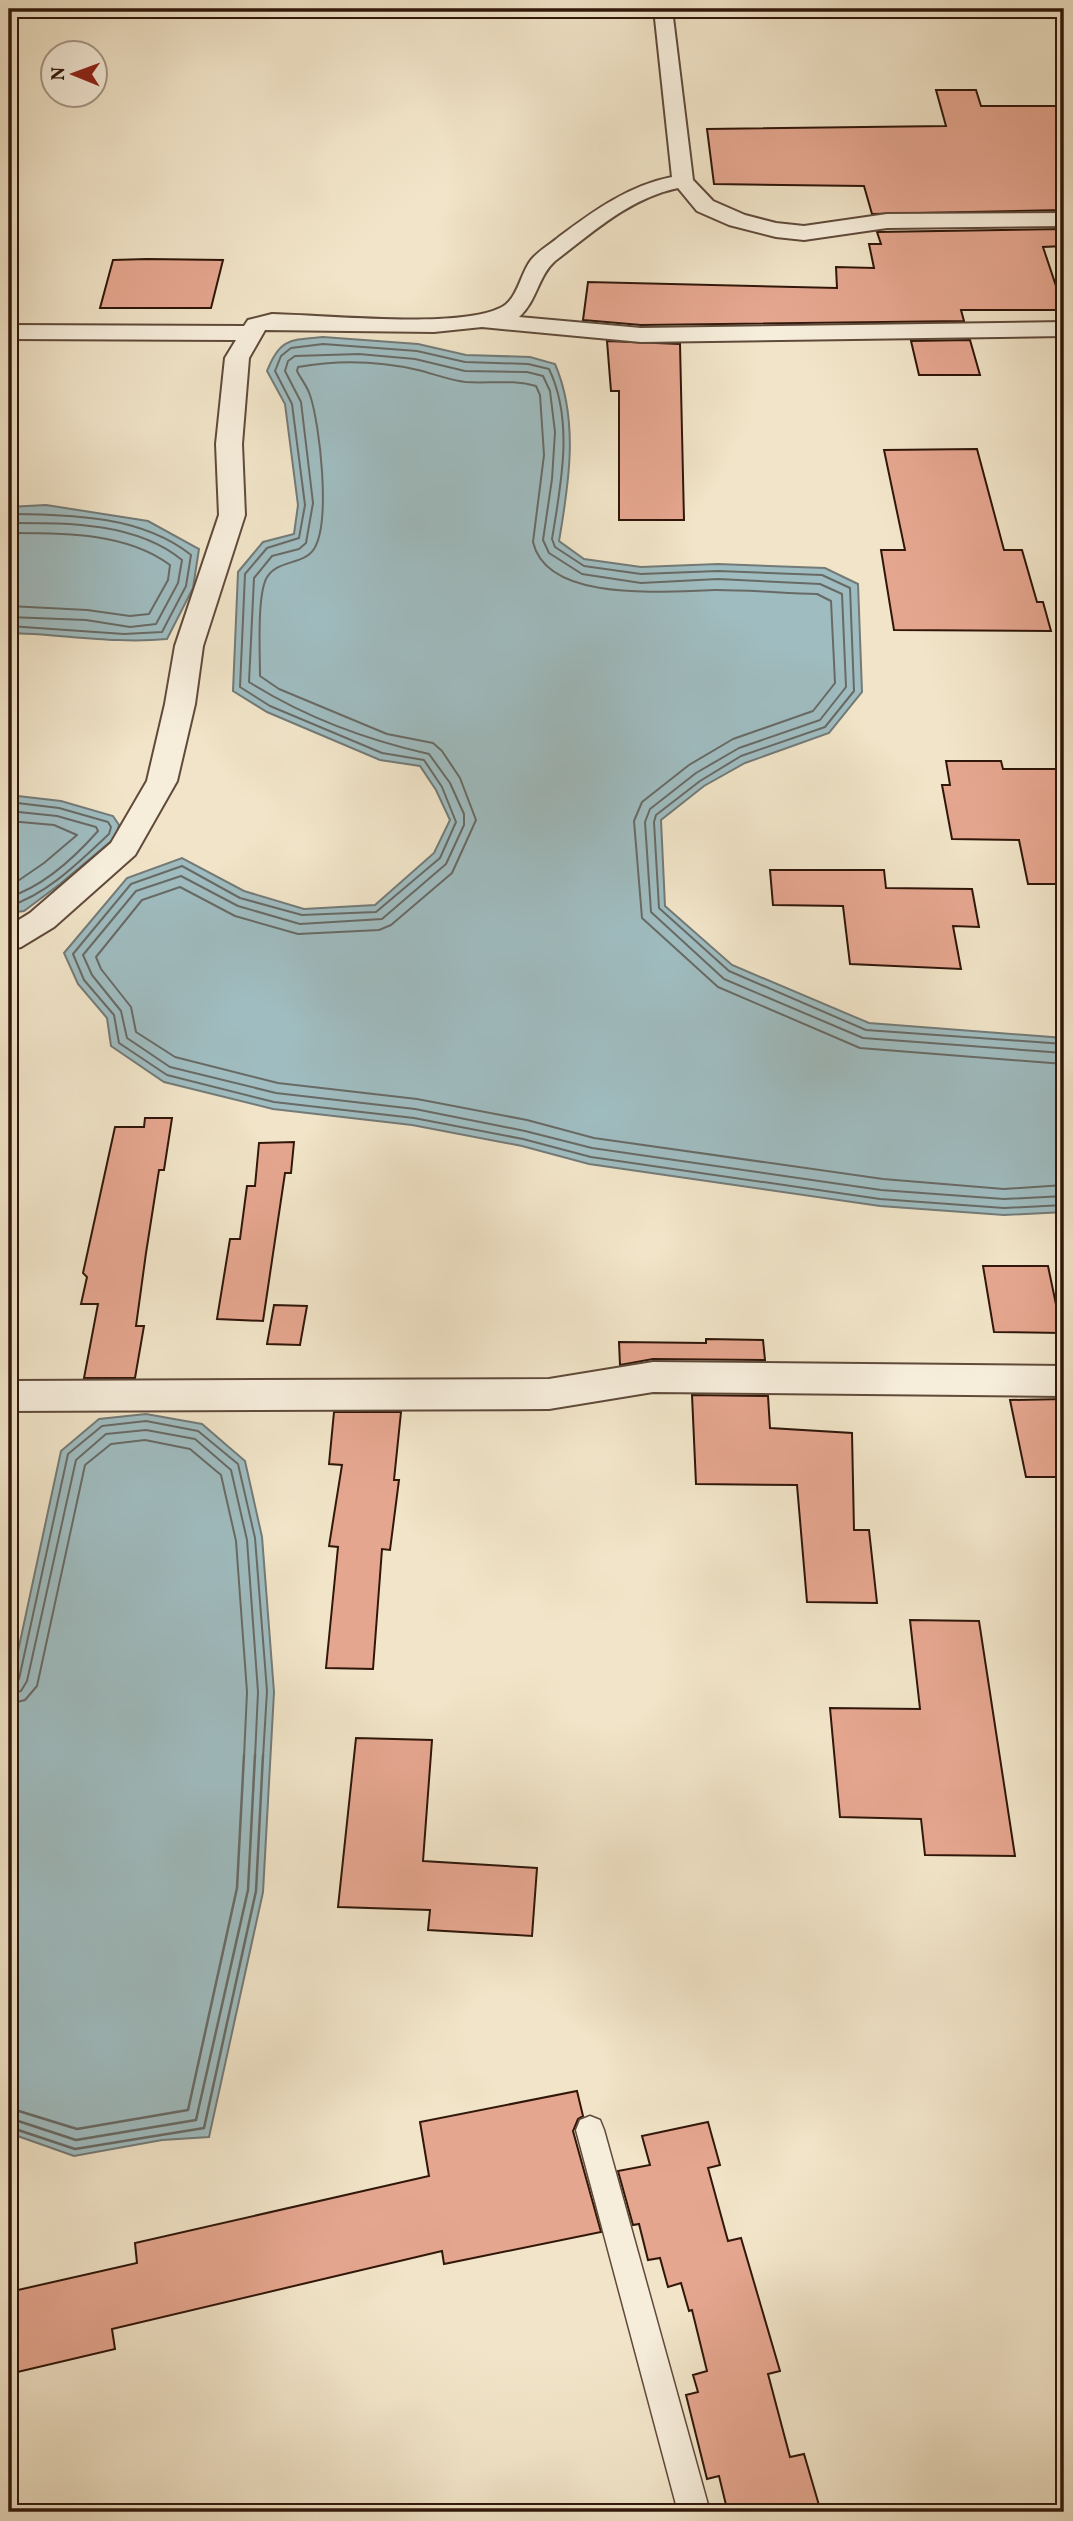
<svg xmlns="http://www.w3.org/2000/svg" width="1073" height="2521" font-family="Vollkorn,serif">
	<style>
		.water { fill: #9fbcc0; stroke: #737a77; stroke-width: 2 }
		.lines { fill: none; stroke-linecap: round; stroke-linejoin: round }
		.shore-far1 { stroke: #686a65; stroke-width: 2 }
		.shore { stroke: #686a65; stroke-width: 2.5 }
		.building { fill: #e5a68f; stroke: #30170a; stroke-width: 2 }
		.lane-casing { stroke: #604a3a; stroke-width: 3 }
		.street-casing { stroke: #604a3a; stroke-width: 4 }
		.lane { fill: #f6eddb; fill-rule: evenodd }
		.street { fill: #f6eddb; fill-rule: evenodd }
	</style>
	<rect width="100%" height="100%" fill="#f1e4c8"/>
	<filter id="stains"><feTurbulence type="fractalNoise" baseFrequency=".00286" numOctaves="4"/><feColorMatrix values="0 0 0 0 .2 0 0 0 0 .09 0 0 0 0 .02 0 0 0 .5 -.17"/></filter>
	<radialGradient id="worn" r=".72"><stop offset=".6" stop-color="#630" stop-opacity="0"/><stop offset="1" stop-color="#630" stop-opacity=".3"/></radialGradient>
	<path class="water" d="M323 337 418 344 466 355 530 357 555 364C579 420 569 483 559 541L584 559 641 567 718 564 825 568 858 584 862 692 829 733 745 763 704 786 661 820 665 906 732 965 869 1023 1064 1038V1212L1004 1215 880 1206 589 1164 522 1146 412 1125 273 1109 164 1082 111 1046 107 1018 78 984 64 953 127 878 182 858 244 891 304 909 375 905 434 853 450 820 436 790 420 766 380 760 267 712 233 691 238 572 263 542 294 534 298 505 285 404 267 371C280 338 290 340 323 337Z
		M46 505 148 521 199 549 193 588 167 639C114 644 62 634 9 633V507Z
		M9 795 61 801 113 816 119 825 116 837 60 884 24 911 9 913Z
		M146 1414 202 1424 245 1461 262 1537 274 1692 263 1892 209 2137 162 2140 74 2156 9 2133V1693L61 1451 99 1419Z"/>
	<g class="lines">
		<path class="shore-far1" d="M9 514C70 515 141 515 191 555L186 586 162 632 124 634 9 626
			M9 523C67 523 135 522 182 560L178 583 156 624 130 627 86 620 9 617
			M9 533C62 533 126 532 170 565L168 580 149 614 130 616 87 610 9 606
			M9 802 59 808 108 822 111 827 109 834C80 861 48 894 9 906
			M9 811 57 816 96 827 98 831C75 857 42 887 9 897
			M9 821 54 825 77 835 44 863 9 887
			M1064 1044 866 1030 729 971 659 908 654 822 656 815 700 781 741 756 825 727 854 691 850 588 822 575 718 571 641 574 584 566 555 547 552 539C561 484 574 421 549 369L528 364 465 362 417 351 323 344 291 348 281 356 275 371 292 404 305 505 299 538 267 548 245 574 240 687 270 706 382 753 424 760 442 787 456 822 440 858 376 912 302 915 240 898 182 866 131 884 73 954 84 980 114 1015 119 1043 167 1075 274 1102 414 1118 523 1139 591 1157 880 1199 1004 1208 1064 1205
			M1064 1053 863 1038 724 979 651 912 645 822 650 809 696 773 739 748 820 720 846 687 842 594 820 584 718 579 641 583 582 574 549 553 543 540 552 479 555 432 550 391 543 376 527 372 465 371 415 359 359 354 295 356 288 361 285 371 301 402 313 503 306 543 299 549 272 556 254 578 249 682C303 716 367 740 429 754L450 783 464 814V825L446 864 382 919 300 924 238 906 181 876 136 891 83 955 92 975 121 1011 127 1038 170 1067 276 1093 415 1109 525 1131 592 1148 881 1190 1004 1199 1064 1196
			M1064 1064 860 1048 718 987 642 918 634 821 642 802 689 765 733 739 813 711 835 683 831 601 817 594C783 593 749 590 716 590 668 591 547 604 533 542L544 455 540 395 536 386C512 379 489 384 465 382 449 380 434 374 418 370 379 361 337 360 298 367L297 371C301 379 307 386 310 395 320 425 331 522 314 549 303 566 276 559 266 579 257 598 260 654 260 676L279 689 387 734 433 743 442 751 460 778 476 820 452 873 391 925 379 930 298 934 235 916 180 887 142 900 96 957 101 969 131 1007 136 1032 175 1057 278 1083 417 1099 527 1120 594 1138 883 1179 1004 1189 1064 1185
			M9 1685 15 1684 19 1679 68 1454 102 1426 146 1421 198 1431 238 1464 255 1538 267 1691 263 1757
			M9 1694 21 1691 27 1681 76 1460 106 1434 146 1430 195 1439 231 1470 247 1540 258 1692 255 1757
			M9 1704 25 1700 37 1686 85 1465 111 1444 145 1440 190 1449 221 1475 236 1541 247 1692 244 1757"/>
		<path class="shore" d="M9 2108 77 2129 188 2110 237 1888 244 1755
			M9 2118 76 2140 196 2120 248 1890 255 1755
			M9 2127 75 2149 204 2128 256 1891 263 1755"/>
	</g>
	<path class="building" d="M936 90H976L981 106H1064V210L872 214 864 186 714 184 707 129 946 126Z
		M1064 229V246L1043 247 1064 310H961L964 321 641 325 583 320 588 282 837 288 836 267 874 268 869 244H881L877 232Z
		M113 260 147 259 223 260 211 308H100Z
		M970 340 980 375H919L911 341Z
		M607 341 680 344 684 520H619V391H611Z
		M977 449 1004 550H1022L1037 602H1043L1051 631 894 630 881 550H905L884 450Z
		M946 761H1001L1003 769H1064V884H1028L1019 840 952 839 942 785H950Z
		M770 870H884L886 888 972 889 979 927 953 926 961 969 850 964 843 906 773 905Z
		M145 1118H172L164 1170H159L146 1253 136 1326H144L135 1378H84L98 1304H81L87 1277 83 1273 115 1127H144Z
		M294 1142 291 1173H285L263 1321 217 1319 230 1239H240L247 1186H255L259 1143Z
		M983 1266H1048L1062 1333 994 1332Z
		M274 1305 307 1306 300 1345 267 1344Z
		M706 1339 763 1340 765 1360 653 1359 620 1365 619 1342 706 1343Z
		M692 1395 768 1396 770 1428 852 1433 854 1530H869L877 1603 807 1602 797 1485 696 1484Z
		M1064 1399V1477H1026L1010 1400Z
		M334 1412H401L394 1480H399L390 1550 382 1549 373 1669 326 1668 338 1547 329 1546 342 1465 329 1464Z
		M910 1620 979 1621 1015 1856 925 1855 921 1819 840 1817 830 1708 920 1709Z
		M356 1738 432 1740 423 1861 537 1868 532 1936 428 1930 430 1910 338 1907Z
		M577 2091 583 2116 578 2119 573 2131 601 2232 444 2264 442 2251 112 2329 115 2349 9 2374V2292L137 2263 135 2243 429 2176 420 2122Z
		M708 2122 720 2165 708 2168 728 2241 741 2238 780 2371 768 2374 790 2457 804 2454 821 2512H744L742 2505 727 2509 719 2476 707 2479 686 2395 698 2392 693 2375 707 2371 692 2310 689 2311 681 2283 668 2287 660 2258 648 2260 639 2224 633 2225 618 2171 650 2165 642 2136Z"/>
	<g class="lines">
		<g class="lane-casing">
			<path id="lane" d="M590 2116 600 2120 604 2130 710 2512H678L576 2130 580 2120Z"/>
		</g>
		<g class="street-casing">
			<path id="street" d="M654 9H672L693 180 713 201 745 215 776 223 804 226 887 214 1064 213V226L887 228 804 240 776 237 729 225 697 211 678 188C630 198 593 232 555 261 538 276 537 301 519 317L641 328 1064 322V336L641 342 482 327 434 332 265 330 249 358 242 444 245 515 203 646 195 704 177 781 135 855 54 927 21 947 9 950V926L30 913 111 843 147 781 165 704 175 646 219 515 216 444 225 358 236 340 9 339V325L244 326 248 320 272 314C324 315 458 329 500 308 518 300 520 274 531 260 539 250 551 244 560 236 595 210 628 186 672 177Z
				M653 1362 1064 1366V1396L653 1392 549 1409 9 1411V1381L549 1379Z"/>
		</g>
		<use href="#lane" class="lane"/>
		<use href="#street" class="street"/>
	</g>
	<rect width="1073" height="2521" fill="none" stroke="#f1e4c8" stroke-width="35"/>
	<rect x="10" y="10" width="1052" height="2500" fill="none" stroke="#30170a" stroke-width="3.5"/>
	<rect x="18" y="18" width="1038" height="2486" fill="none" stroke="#30170a" stroke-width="2"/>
	<g transform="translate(74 74) rotate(271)"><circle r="33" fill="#f6eddb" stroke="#a79787" stroke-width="2"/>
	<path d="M0-5L12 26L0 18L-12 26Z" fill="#8f2418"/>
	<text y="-10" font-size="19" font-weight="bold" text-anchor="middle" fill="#30170a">N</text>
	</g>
	<rect width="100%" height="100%" filter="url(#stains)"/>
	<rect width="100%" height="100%" fill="url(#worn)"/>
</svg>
